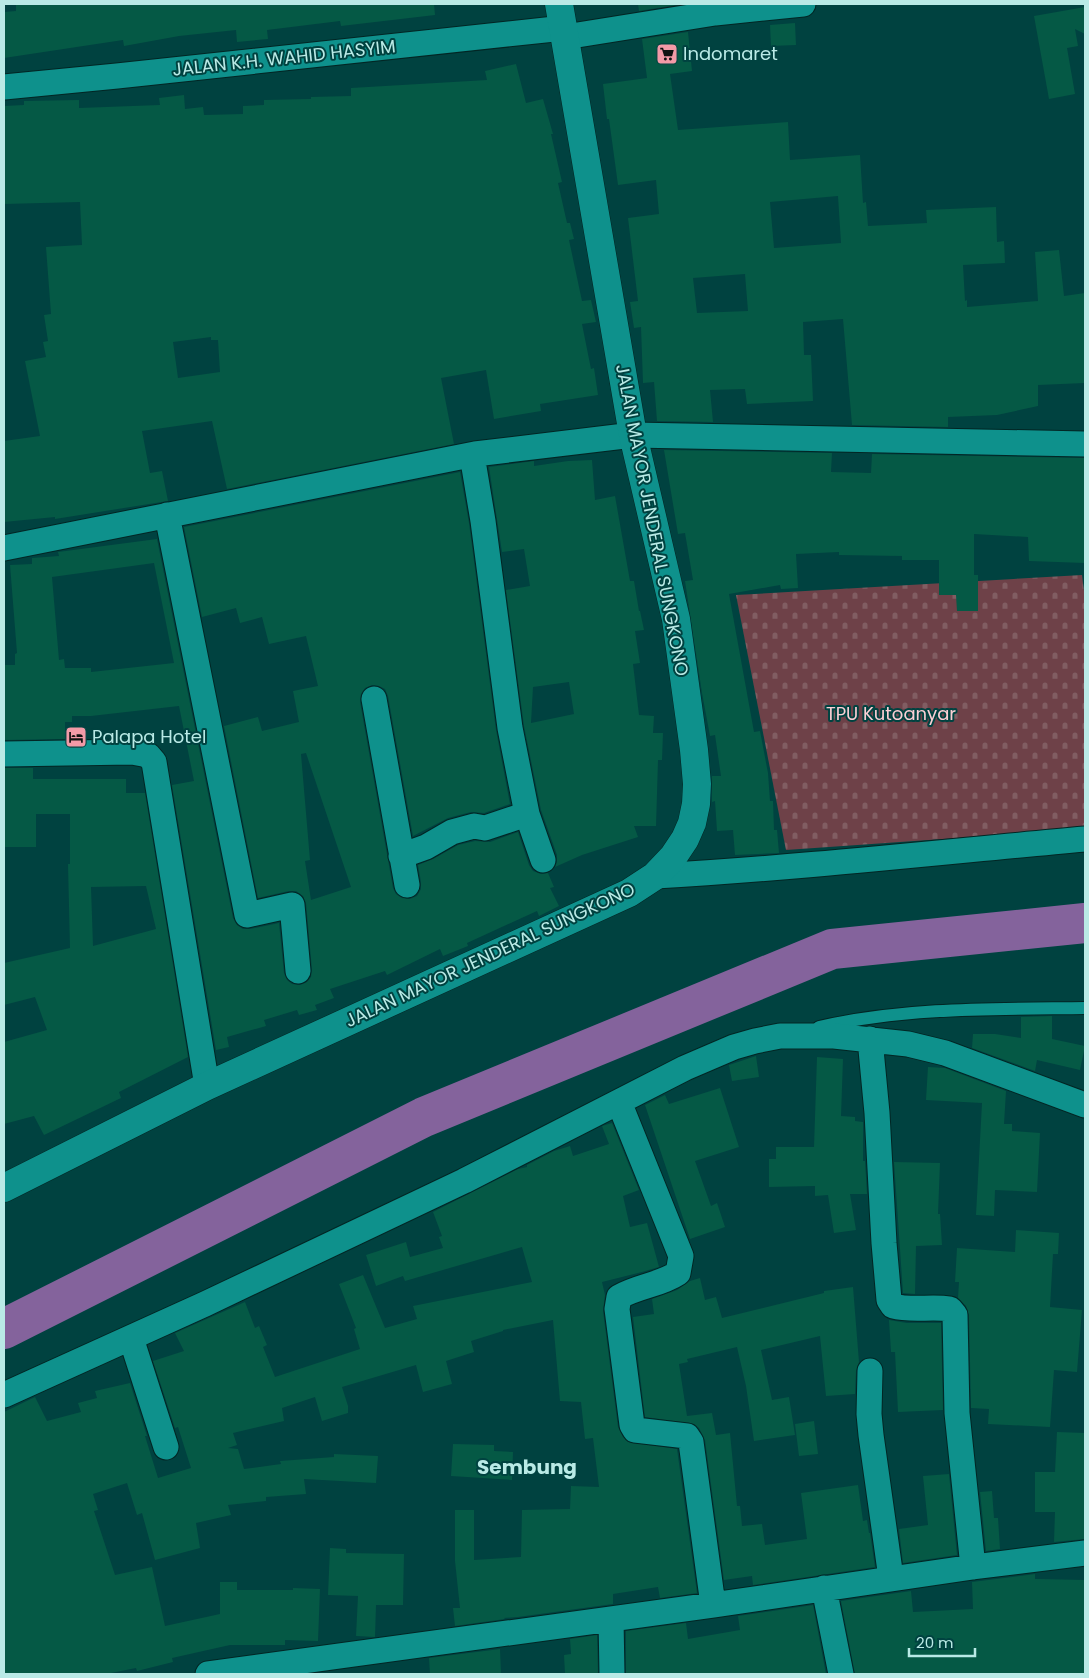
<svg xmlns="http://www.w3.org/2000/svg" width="1089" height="1678" font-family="Poppins,sans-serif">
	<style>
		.cemetery { fill: url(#cemetery-stones) }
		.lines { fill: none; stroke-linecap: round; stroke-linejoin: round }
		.river { stroke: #84639c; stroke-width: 40 }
		.building { fill: #055945; fill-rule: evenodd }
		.service-casing { stroke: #022624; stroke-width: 14 }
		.minor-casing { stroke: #022624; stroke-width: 27 }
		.secondary-casing { stroke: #022624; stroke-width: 29 }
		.service { stroke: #0e918c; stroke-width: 12 }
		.minor { stroke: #0e918c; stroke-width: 25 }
		.secondary { stroke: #0e918c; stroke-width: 28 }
		.labels { text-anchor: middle; stroke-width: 4; stroke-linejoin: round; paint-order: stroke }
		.poi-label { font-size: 18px; fill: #b9eae6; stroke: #004240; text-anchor: start }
		.street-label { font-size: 18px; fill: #b9eae6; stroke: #004240 }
		.park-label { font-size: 18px; fill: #fbcfd4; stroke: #004240 }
		.quarter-label { font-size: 20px; font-weight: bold; fill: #b9eae6; stroke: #004240 }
	</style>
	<defs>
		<pattern id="cemetery-stones" width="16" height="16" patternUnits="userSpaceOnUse" patternTransform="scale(1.25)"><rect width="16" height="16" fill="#6e4148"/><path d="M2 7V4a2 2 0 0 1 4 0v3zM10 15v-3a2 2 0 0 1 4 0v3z" fill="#815d62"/></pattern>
	</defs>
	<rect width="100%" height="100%" fill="#004240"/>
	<path class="cemetery" d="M1082 575 1085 599V829L786 850 736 595Z"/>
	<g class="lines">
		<path class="river" d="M4 1329 424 1117 832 949 1085 923"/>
	</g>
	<path class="building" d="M16 4H434L435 15 341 26 340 21 267 30 268 39 237 42 236 30 179 36 124 46 123 40 4 58V12L16 11Z
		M638 4H682L639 11Z
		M1085 7V34L1075 29 1078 46 1067 48 1075 94 1049 99 1034 16Z
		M795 23 796 45 771 46 770 25Z
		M688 32 692 71 670 74 678 130 788 122 790 160 860 155 863 203 866 202 868 226 927 223 926 210 996 207 997 242 1004 241 1005 263 963 265 965 301 967 300V307L1038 301 1035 252 1059 250 1064 296 1085 293V383L1038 385V406L997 415 948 417V427L852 425 843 319 803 322 804 355H811L813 401 747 404 745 389 710 390 713 422 657 421 654 382 643 383 641 327 634 328 630 302 638 301 628 218 659 214 656 180 618 185 609 119H607L603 84 647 78 642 39ZM838 196 841 243 774 248 770 202ZM745 274 748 311 697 313 693 278Z
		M516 64 526 103 543 99 553 134H551L562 182 558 183 567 223H570L574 239 569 240 582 301 591 300 596 322 582 324 591 369 594 368 598 395 540 404 541 411 494 419 486 370 441 378 454 444 227 489 212 421 142 431 150 473 162 471 168 501 55 519V517L4 522V441L40 436 25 361 46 357 43 342 48 341 44 315 51 314 46 247 82 245 80 202 4 204V106L24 105V101L79 100V108L160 105 159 98 184 95 185 109 203 107 204 115 243 114V106L264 105V100L311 99V97L351 96V88L487 80 485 71ZM211 337V340H218L220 372 178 378 173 342Z
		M664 450 832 453 831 472 871 473 872 454 1085 458V563L1029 561 1028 537 974 534V575H978V611H957L956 595H939V560H902V556L839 555V552L796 554 798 588 781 589 780 585 729 594 754 732 760 731 768 773 770 801H773L774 830H777L779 853 735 855 733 830 717 831 715 801 712 802V776H721L715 735 710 736 702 693 685 581 693 580 685 533 678 534Z
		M592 460 595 500 615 496 630 581H634L639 611H640L644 630 635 631 640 663 633 664 639 715 654 716 653 733H663L662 760H658L656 826H634L638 837 582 855 555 867 557 862V855L541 810 524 726 506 590 530 586 524 549 502 552 489 467 534 461V466L568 461ZM569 682 574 714 531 723 533 687Z
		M460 472 469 523 496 730 510 804 484 813 471 812 448 818 413 836 388 696 385 689 379 686 372 685 365 688 361 694 360 702 393 888 396 894 402 898 410 899 417 896 421 889V882L418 865 433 859 458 845 475 841 490 842 518 832 529 865 533 871 541 874 548 873 554 887 550 888 559 906 539 916 537 911 467 943 468 946 443 956 440 949 387 975 385 971 330 989 334 998 315 1005 317 1010 299 1015 297 1010 264 1020 266 1026 227 1037 229 1047 216 1050 172 785 194 781 179 706 91 716H72V722H65V739L4 740V665H15V654L17 653 10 565 32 564V558L59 556 58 552 157 539 233 918 237 925 243 929H250L279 923 284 973 287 980 292 984 300 985 307 982 311 977 312 970 306 903 303 896 296 891H289L258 898 224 726 258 717 262 731 299 722 293 691 318 686 306 636 269 644 262 617 240 623 236 608 202 617 184 527ZM154 563 174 663 91 672V668H65L64 659 59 660 52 577ZM306 753 351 887 311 900 305 861 310 860 301 754Z
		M4 768H33V779H126V793H145L188 1057 119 1092 121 1098 44 1135 34 1116 4 1124V1042L47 1030 35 997 4 1005V963L70 948 68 864H70V814H36V847H4ZM146 886 156 929 93 946 91 887Z
		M1052 1016V1039L1085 1046 1080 1070 1037 1060 1035 1071 972 1048 973 1034H995L1021 1038V1017Z
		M756 1056 759 1077 732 1081 729 1065Z
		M817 1057 843 1059 841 1116 855 1117V1121L863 1122V1161H865L867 1194H850L856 1230 834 1233 828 1195 815 1196V1186L769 1187V1159H776V1147H814Z
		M928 1067 945 1068 1006 1091 1004 1124H1012V1131L1040 1133 1037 1192 995 1190 994 1216 976 1215 982 1103 926 1100Z
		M720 1088 739 1147 695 1161 711 1206 717 1203 725 1227 690 1239 645 1105 665 1095 669 1104Z
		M612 1123 639 1190 623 1196 630 1227 647 1223 659 1267 642 1272 602 1282 605 1295 603 1311 618 1427 623 1437 628 1442 677 1449 697 1593 660 1598 658 1587 613 1594V1604L518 1617 504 1618 505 1619 455 1626 453 1608H460L455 1561V1510H474V1560L521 1557 522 1510 570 1509 571 1486 599 1487 593 1438 585 1439 581 1402 560 1401 553 1320 503 1330V1331L471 1341 474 1352 446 1361 452 1384 423 1392 416 1365 342 1387 348 1406V1413L322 1421 315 1397 282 1408 284 1421 233 1433 237 1445 228 1448 238 1449 244 1469 281 1464 280 1461 334 1457V1454L378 1456 376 1483 304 1479 306 1494 266 1497V1501L228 1505 231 1515 196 1523 200 1548 155 1560 142 1513 137 1515 127 1483 93 1494 98 1510 94 1511 115 1575 152 1567 165 1626 220 1614V1582H237V1590H293V1588L320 1589 318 1641 285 1640V1645H230L172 1658 173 1662 137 1671 136 1668 106 1674H4V1412L35 1397 47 1421 81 1412 78 1403 97 1398 95 1391 130 1383 147 1436H145L158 1478 191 1468 178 1427 175 1428 153 1361 184 1351 175 1333 245 1302 255 1328 259 1326 267 1345 263 1347 275 1377 360 1349 354 1329 356 1328 339 1284 363 1275 385 1328 417 1319 413 1306 532 1282 522 1247 405 1281 403 1276 376 1286 366 1255 406 1242 410 1257 443 1248 439 1237 442 1236 433 1212 518 1169 527 1167V1165L554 1151 570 1146 573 1156 609 1144 602 1126Z
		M894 1162 940 1163 938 1214H940L942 1245 916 1246 915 1294 903 1293Z
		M1016 1230 1059 1233 1058 1254H1053L1050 1307 1082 1310 1077 1372 1054 1370 1050 1427 988 1424 989 1409 971 1408 969 1315 966 1306 958 1298 959 1282H955L957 1248 1015 1252Z
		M700 1278 705 1300 716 1297 722 1318 824 1293V1291L853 1287 859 1362 856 1371 855 1394 826 1396 820 1336 761 1350 772 1400 789 1397 795 1435 754 1441 746 1386 737 1347 687 1359 688 1362 679 1364 687 1416 712 1413 716 1435 730 1433 737 1506H740L742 1526 762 1524 765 1545 807 1539 801 1493 858 1485 863 1521 867 1520 869 1533H870L875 1567 753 1585 752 1576 724 1580 705 1440 699 1428 694 1424 645 1417 633 1317 654 1314 652 1299 677 1290 690 1281Z
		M889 1320 907 1323H941L943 1410 898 1412 895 1352H891Z
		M814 1421 818 1454 799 1456 795 1424Z
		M1057 1432 1085 1433V1539L1054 1542 1055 1512H1035V1472H1055Z
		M453 1444 494 1445V1451L513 1452 512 1480 451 1476Z
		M949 1474 957 1555 903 1563 899 1529 928 1525 923 1476Z
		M992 1491 994 1518H998L1000 1549 986 1551 980 1492Z
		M330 1548 346 1549V1553L404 1554 403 1605H376L375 1637 356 1636 358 1596 328 1595Z
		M1035 1574V1579L1085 1580V1674H855L841 1601 911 1591 913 1612 973 1609 972 1582Z
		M813 1605 826 1674H626V1631L686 1623 688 1639 740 1630 738 1616Z
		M597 1635 598 1674H565L564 1655 571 1654 570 1639Z
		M500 1649 501 1674H430L429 1658Z"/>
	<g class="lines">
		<g class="service-casing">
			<path id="service" d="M819 1027C906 1007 997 1009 1085 1008"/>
		</g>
		<g class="minor-casing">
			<path id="minor" d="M565 37 715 13 803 4
				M4 87 117 76 564 28
				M472 455 483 521 510 728 527 814 543 860
				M167 515 247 915 292 905 298 971
				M4 548 475 454 633 435 1085 444
				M374 699 407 885
				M4 754 132 752 148 755 154 762 207 1086
				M401 856 426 847 452 832 474 826 485 828 527 814
				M655 876C798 868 942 852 1085 839
				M870 1039 877 1113 884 1243 889 1300 893 1306C912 1311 931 1306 950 1309L955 1315 957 1413 973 1567
				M619 1102 681 1256 678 1273C660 1285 638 1286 619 1297L617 1309 632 1425 635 1430 687 1436 691 1442 713 1605
				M131 1338 166 1447
				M870 1371 869 1414 871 1435 891 1578
				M4 1395 205 1304 464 1181 685 1068 734 1047 755 1041 780 1036H834L908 1044 945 1053 1085 1105
				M824 1588 841 1674
				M611 1619 612 1674
				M208 1674 713 1605 973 1567 1085 1553"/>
		</g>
		<g class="secondary-casing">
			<path id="secondary" d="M4 1188 207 1086 629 893 655 876 673 857 685 839 692 823 696 804 697 784 694 750 676 619 633 435 559 4"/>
		</g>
		<use href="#service" class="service"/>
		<use href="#minor" class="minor"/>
		<use href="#secondary" class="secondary"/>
	</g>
	<defs>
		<g id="supermarket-square" transform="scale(1.125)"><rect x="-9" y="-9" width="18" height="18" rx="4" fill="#f39aa7" stroke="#004240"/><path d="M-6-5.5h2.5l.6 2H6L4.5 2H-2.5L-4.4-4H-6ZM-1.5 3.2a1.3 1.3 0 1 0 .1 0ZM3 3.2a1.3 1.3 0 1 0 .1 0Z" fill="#111"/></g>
		<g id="hotel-square" transform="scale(1.125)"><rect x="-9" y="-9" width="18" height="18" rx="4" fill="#f39aa7" stroke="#004240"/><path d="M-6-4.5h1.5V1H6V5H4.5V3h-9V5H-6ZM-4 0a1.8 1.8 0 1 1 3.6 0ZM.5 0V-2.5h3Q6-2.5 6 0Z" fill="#111"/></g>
	</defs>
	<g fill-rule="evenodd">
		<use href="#supermarket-square" x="667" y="54"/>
		<use href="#hotel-square" x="76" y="737"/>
	</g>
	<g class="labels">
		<g class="poi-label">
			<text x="683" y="60">Indomaret</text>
			<text x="92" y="743">Palapa Hotel</text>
		</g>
		<g class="street-label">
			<text transform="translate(284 58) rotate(-6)" y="6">JALAN K.H. WAHID HASYIM</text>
			<text transform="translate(652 520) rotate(79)" y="6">JALAN MAYOR JENDERAL SUNGKONO</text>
			<text transform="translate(490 955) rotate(-25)" y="6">JALAN MAYOR JENDERAL SUNGKONO</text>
		</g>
		<g class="park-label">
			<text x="891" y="720">TPU Kutoanyar</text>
		</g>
		<g class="quarter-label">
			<text x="527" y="1474">Sembung</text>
		</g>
	</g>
	<rect width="1089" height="1678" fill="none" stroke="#b9eae6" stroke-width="10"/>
	<path d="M909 1648v8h66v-8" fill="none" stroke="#b9eae6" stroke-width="2.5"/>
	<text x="916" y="1648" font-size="15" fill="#b9eae6" stroke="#004240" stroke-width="4" paint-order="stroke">20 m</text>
</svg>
